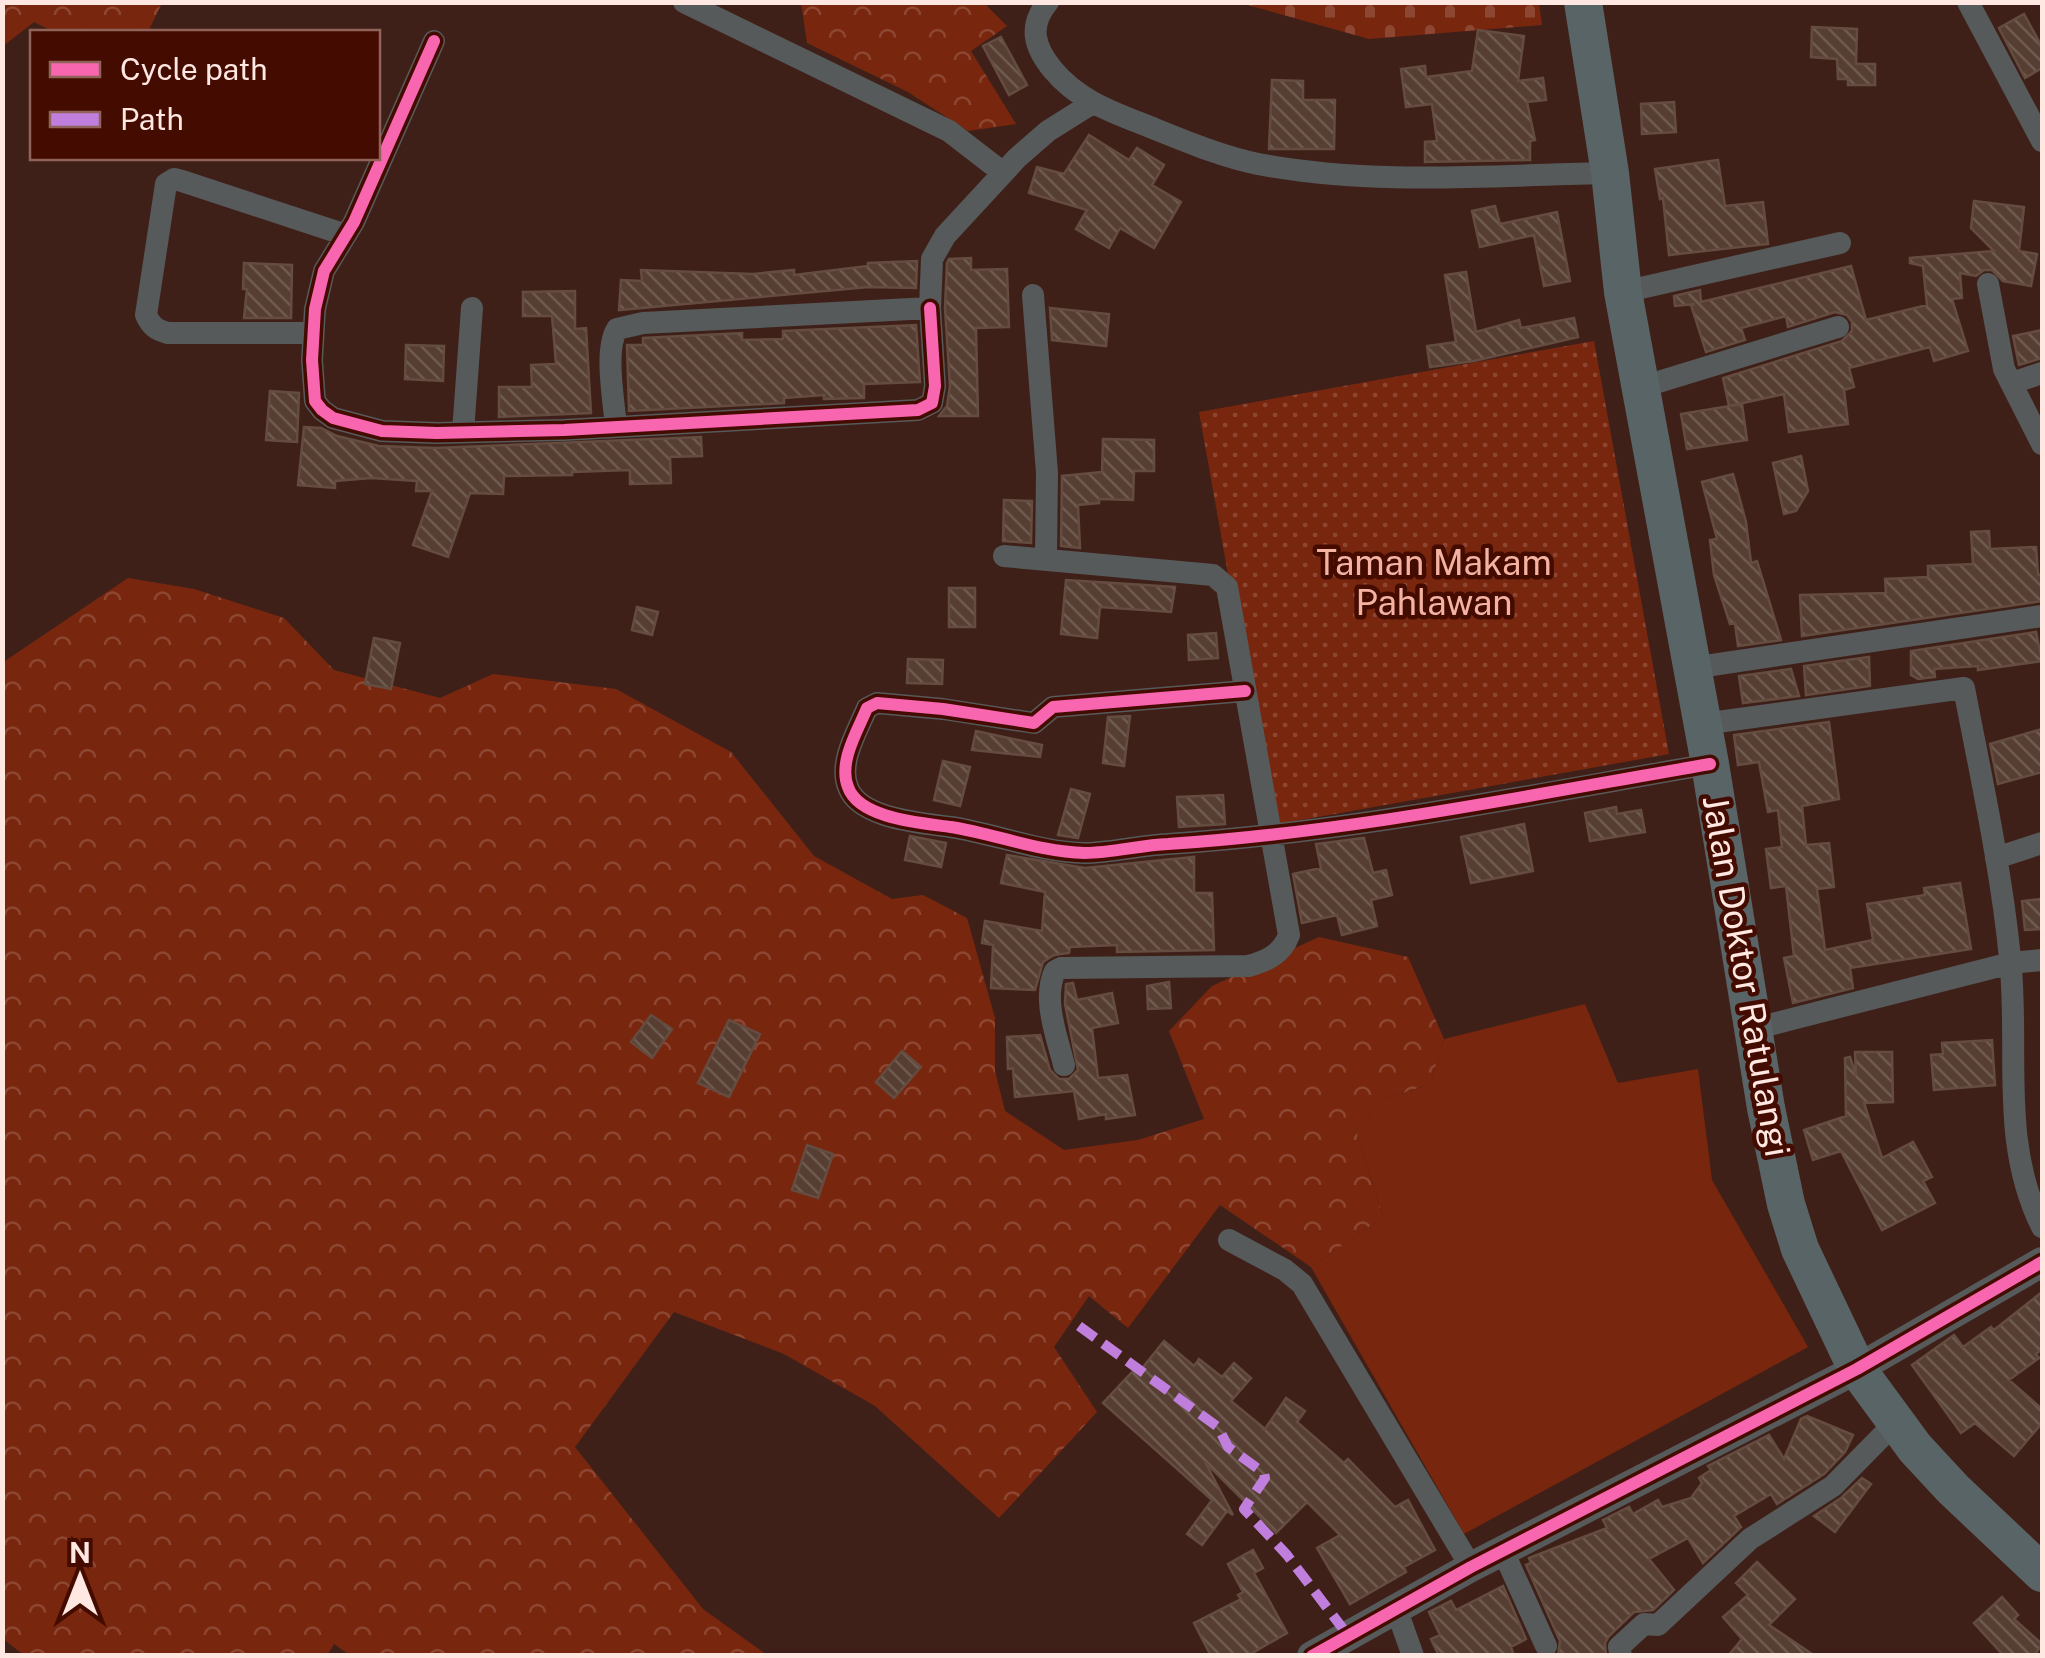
<svg xmlns="http://www.w3.org/2000/svg" width="2045" height="1658" font-family="'Public Sans',sans-serif">
	<style>
		.grass { fill: #79260e }
		.forest { fill: url(#forest-crowns) }
		.cemetery { fill: url(#cemetery-stones) }
		.park { fill: url(#park-dots) }
		.building { fill: url(#building-back-hatch); stroke: #644c40; stroke-width: 2.5 }
		.lines { fill: none; stroke-linecap: round; stroke-linejoin: round }
		.minor { stroke: #565a5b; stroke-width: 22 }
		.tertiary { stroke: #565a5b; stroke-width: 30 }
		.trunk { stroke: #596466; stroke-width: 38 }
		.quiet { stroke: #c07fdc; stroke-width: 10; stroke-dasharray: 20 10; stroke-linecap: butt }
		.cycleway-casing { stroke: #440b00; stroke-width: 19 }
		.cycleway { stroke: #f766af; stroke-width: 12 }
		.labels { text-anchor: middle; stroke-width: 9; stroke-linejoin: round; paint-order: stroke }
		.park-label { font-size: 35px; fill: #f4b3a2; stroke: #440b00 }
		.street-label { font-size: 35px; fill: #ffe8e1; stroke: #440b00 }
	</style>
	<defs>
		<pattern id="forest-crowns" width="20" height="18" patternUnits="userSpaceOnUse" patternTransform="scale(2.5)"><rect width="20" height="18" fill="#79260e"/><path d="M2 6a3 3 0 1 1 6 0M12 15a3 3 0 1 1 6 0" fill="none" stroke="#8d4631"/></pattern>
		<pattern id="cemetery-stones" width="16" height="16" patternUnits="userSpaceOnUse" patternTransform="scale(2.5)"><rect width="16" height="16" fill="#79260e"/><path d="M2 7V4a2 2 0 0 1 4 0v3zM10 15v-3a2 2 0 0 1 4 0v3z" fill="#8d4631"/></pattern>
		<pattern id="park-dots" width="8" height="8" patternUnits="userSpaceOnUse" patternTransform="scale(2.5)"><rect width="8" height="8" fill="#79260e"/><path d="M2 2h.1M6 6h.1" fill="none" stroke="#8d4631" stroke-width="1.8" stroke-linecap="round"/></pattern>
		<pattern id="building-back-hatch" width="6" height="6" patternUnits="userSpaceOnUse" patternTransform="scale(2.5)"><rect width="6" height="6" fill="#563e32"/><path d="M-1 5l2 2M0 0l6 6M5-1l2 2" fill="none" stroke="#6f5a4f"/></pattern>
	</defs>
	<rect width="100%" height="100%" fill="#3f2018"/>
	<path class="grass" d="M1585 1004 1618 1083 1698 1069 1712 1180 1808 1347 1464 1534 1311 1267 1383 1217 1356 1130 1382 1100 1430 1084 1444 1039Z"/>
	<path class="forest" d="M3 2H162V3L148 32H54L34 22 3 46Z
		M801 3H984L1007 26 971 51 1016 124 968 131 908 92 807 43Z
		M128 578 194 589 284 618 334 670 440 698 493 674 616 689 731 752 814 856 892 899 923 895 967 918 995 1018V1071L1005 1111 1064 1150 1138 1140 1204 1119 1169 1031 1212 986 1319 937 1408 957 1444 1039 1430 1084 1382 1100 1356 1130 1383 1217 1311 1267 1220 1205 1128 1328 1089 1296 1054 1347 1097 1412 999 1518 875 1406 784 1354 674 1312 575 1447 703 1609 767 1655 351 1656 334 1644 327 1656 24 1655 2 1638V663Z"/>
	<path class="cemetery" d="M1241 3H1539L1542 25 1369 39Z"/>
	<path class="park" d="M1594 341 1669 754 1273 825 1199 412Z"/>
	<path class="building" d="M2024 14 2042 47V68L2025 78 1999 28Z
		M1812 27 1857 29 1856 64H1875V85H1848V79H1838L1837 59 1811 57Z
		M1478 30 1524 36 1518 81 1543 78 1546 100 1527 102 1535 140 1530 141V160L1425 162V142L1437 141 1432 104 1406 107 1401 69 1425 66 1426 77 1472 71Z
		M1001 37 1027 85 1009 95 983 46Z
		M1272 80 1303 81V100H1335L1334 149H1269Z
		M1674 102 1676 132 1642 134 1641 104Z
		M1089 135 1129 160 1137 148 1164 165 1152 185 1181 202 1154 248 1120 228 1109 248 1076 229 1087 210 1029 193 1037 167 1064 174Z
		M1718 160 1725 206 1763 202 1768 244 1669 255 1663 198 1660 199 1655 169Z
		M1974 201 2024 207 2019 251 2037 254 2031 286 2003 281 1992 270H1984L1976 276 1960 273 1962 298 1952 299 1968 351 1934 361 1930 347 1849 368 1854 387 1844 390 1848 424 1789 432 1784 394 1729 406 1723 378 1842 341 1852 331V322L1847 315 1835 312 1788 327 1786 316 1741 328 1745 340 1706 352 1691 305 1695 304 1675 306 1674 296 1700 290 1701 302 1851 266 1866 320 1927 305 1923 266 1910 263V258L1994 251 1971 228Z
		M1495 206 1500 224 1557 212 1570 281 1544 286 1534 235 1480 247 1472 211Z
		M971 258V270L1007 269 1009 327 976 328 978 416H939L947 406 950 386 945 308 947 263 949 259Z
		M917 261 916 288 869 287 619 310 621 280 642 281 641 270 753 274 794 270V275L868 266V263Z
		M244 263 292 265 291 318H244L247 289H243Z
		M1466 272 1476 332 1519 320 1521 328 1574 318 1578 337 1474 361 1430 367 1427 346 1456 342 1445 275Z
		M575 291V329L586 328 591 413 499 417V387H532L531 365 556 364 552 316H523V292Z
		M1050 308 1109 314 1106 346 1052 340Z
		M916 325 920 382 864 384V398L824 399V395L784 398V403L629 411 627 345H643V338L742 333V340L783 339V331Z
		M2042 330V358L2019 365 2013 336Z
		M406 345 444 346 443 381 405 379Z
		M270 391 299 393 297 442 266 440Z
		M1742 404 1747 440 1687 449 1681 414Z
		M304 427 321 428 337 436 379 446 436 448 701 437 702 456 670 457 671 483 630 484V470L572 472V475L504 476 503 494 470 493 448 557 413 545 432 491H416L417 481 371 478 335 481V488L298 485Z
		M1103 439 1154 440V471H1134L1133 500 1099 499V503L1078 505 1080 548 1061 546 1062 476 1102 472Z
		M1801 456 1808 491 1796 511 1784 514 1773 463Z
		M1733 474 1746 522 1751 563 1757 561 1781 640 1738 646 1735 623 1730 624 1714 575 1710 540 1717 539 1702 482Z
		M1004 500 1032 501 1031 543 1003 541Z
		M1989 531 1990 549 2036 547 2038 575 2042 574V601L1802 636 1800 595 1886 593 1885 579 1928 577V566L1973 564 1971 532Z
		M1066 580 1175 587 1171 612 1100 607 1097 638 1061 634Z
		M949 588H975V627H949Z
		M637 607 658 612 652 635 632 630Z
		M2036 632 2042 661 1978 670V666L1934 669 1935 677 1918 679 1911 675V651Z
		M1216 633 1218 658 1189 660 1188 635Z
		M374 638 400 643 391 689 365 684Z
		M1869 657 1870 686 1806 695 1804 666Z
		M908 659 943 660 942 684 907 683Z
		M1791 669 1799 696 1743 703 1739 676Z
		M1130 716 1124 766 1103 763 1108 717Z
		M1829 722 1839 799 1802 806 1806 845 1829 843 1834 887 1817 889 1825 950 1873 940 1867 904 1925 895 1924 888 1960 883 1971 949 1850 968 1853 988 1793 1003 1784 958 1794 956 1786 886 1771 888 1766 849 1782 847 1778 810 1768 812 1759 762 1738 765 1734 735Z
		M2042 729V772L1998 784 1990 744Z
		M976 731 1042 745 1040 757 972 750Z
		M943 761 970 767 960 806 934 800Z
		M1071 789 1090 794 1078 838 1058 835Z
		M1223 795 1225 824 1179 827 1177 797Z
		M1616 807 1617 814 1641 810 1645 832 1590 841 1585 813Z
		M1524 824 1533 871 1471 883 1461 837Z
		M910 836 946 843 941 867 905 860Z
		M1364 838 1373 873 1386 870 1392 895 1371 900 1377 926 1342 935 1337 915 1302 923 1293 874 1321 868 1316 844Z
		M1007 855 1085 868 1194 857V893H1212L1214 950 1117 952V945L1070 947 1069 953 1054 955 1043 962 1035 990 991 988 993 945 982 943 985 921 1042 931 1045 892 1001 883Z
		M2042 899V929L2025 930 2022 901Z
		M1169 982 1171 1008 1148 1009 1147 986Z
		M1073 983 1077 1000 1112 993 1118 1023 1092 1028 1098 1078 1127 1075 1135 1115 1106 1119V1114L1079 1119 1074 1091 1015 1097 1013 1068 1008 1069 1007 1037 1040 1035 1050 1070 1059 1079H1069L1078 1070 1065 1004 1066 984Z
		M651 1015 672 1029 652 1058 631 1042Z
		M729 1020 760 1034 729 1097 698 1083Z
		M1992 1040 1995 1085 1934 1090 1931 1055 1943 1054 1942 1043Z
		M902 1051 921 1067 894 1098 876 1082Z
		M1855 1052H1892L1893 1102 1864 1103 1882 1158 1913 1142 1932 1177 1923 1181 1935 1203 1882 1230 1841 1151 1813 1160 1804 1130 1846 1116 1845 1058 1850 1057 1856 1076Z
		M807 1145 833 1154 818 1198 792 1190Z
		M2042 1292V1349L2036 1354 2039 1358 2009 1380 2042 1409V1423L2014 1456 1975 1423 1961 1433 1912 1365 1954 1335 1963 1347 1991 1327 1994 1330Z
		M1164 1341 1194 1366 1199 1359 1222 1377 1234 1363 1251 1378 1231 1401 1265 1429 1286 1398 1305 1411 1297 1422 1344 1463 1348 1459 1395 1507 1408 1500 1435 1550 1404 1567 1406 1572 1350 1604 1317 1548 1340 1535 1307 1502 1276 1533 1205 1462 1233 1515 1227 1511 1202 1545 1187 1534 1212 1500 1103 1403 1135 1369 1139 1372Z
		M1807 1416 1853 1435 1845 1452 1824 1474 1777 1504 1771 1494 1734 1516 1741 1527 1703 1563 1688 1538 1649 1559 1674 1590 1653 1610 1634 1612 1609 1636 1605 1643 1606 1656H1558L1560 1641 1526 1565 1531 1563 1529 1558 1607 1528 1603 1520 1629 1507 1633 1514 1658 1500 1662 1507 1691 1498 1702 1483 1699 1478 1711 1470 1708 1466 1769 1435 1784 1459 1801 1419Z
		M1862 1478 1871 1484 1835 1532 1814 1516 1841 1498Z
		M1253 1550 1263 1568 1254 1573 1287 1633 1247 1656H1211L1194 1623 1241 1599 1238 1595 1243 1592 1228 1564Z
		M1757 1562 1795 1599 1769 1625 1815 1656H1728L1742 1639 1723 1617 1748 1595 1736 1583Z
		M1503 1586 1526 1639 1511 1647 1514 1656H1439L1431 1639 1440 1635 1429 1612 1451 1601 1456 1610Z
		M2002 1597 2018 1615 2014 1619 2042 1644 2034 1656H2004L1974 1623Z"/>
	<g class="lines">
		<path class="minor" d="M684 2 949 131 1002 172
			M1048 2C1028 26 1034 47 1053 70 1079 101 1112 112 1150 127 1185 141 1220 156 1258 164 1373 186 1493 175 1610 173
			M1968 2 2042 141
			M434 41 354 222 324 271 315 309 312 360 315 401 322 410 333 418 382 431 437 433 564 430 918 410 932 403 935 386 930 308
			M1988 284 2004 369 2042 444
			M1623 292 1840 243
			M1033 295 1047 473 1046 558
			M312 333H168C156 330 151 326 146 315L166 184 174 179 182 181 346 235
			M2012 383 2042 373
			M1642 387 1838 327
			M616 427C614 401 604 350 617 329L643 323 930 308 932 259 945 236 1017 158 1048 131 1091 104
			M463 432 472 308
			M1004 556 1213 575 1227 587 1289 935C1282 954 1267 961 1248 966L1061 968 1055 971C1042 999 1057 1037 1064 1065
			M1692 668 2042 616
			M1245 691 1053 707 1034 723 943 709 877 703 867 708C858 730 838 762 848 787 859 819 923 823 951 827 996 834 1039 852 1085 853 1112 853 1141 845 1168 844 1351 832 1530 795 1710 764
			M1703 724 1964 688C1981 777 2001 867 2010 958 2020 1051 1999 1140 2042 1227
			M1996 858 2042 843
			M1753 1029 2011 963 2042 960
			M1229 1240 1285 1270 1302 1284 1471 1567
			M1503 1551 1546 1646
			M1396 1608 1413 1656
			M1621 1656 1619 1647 1644 1624 1658 1625 1750 1539 1833 1486 1896 1422"/>
		<path class="tertiary" d="M1312 1656 1471 1567 1857 1369 2042 1262"/>
		<path class="trunk" d="M1583 2 1610 173 1623 292 1710 764 1766 1108 1786 1204 1800 1249 1857 1369 1915 1448 1953 1489 2042 1573"/>
		<path class="quiet" d="M1079 1326 1218 1427 1228 1447 1264 1473 1265 1478 1244 1509 1287 1555 1347 1634"/>
		<g class="cycleway-casing">
			<path id="cycleway" d="M434 41 354 222 324 271 315 309 312 360 315 401 322 410 333 418 382 431 437 433 564 430 918 410 932 403 935 386 930 308
				M1245 691 1053 707 1034 723 943 709 877 703 867 708C858 730 838 762 848 787 859 819 923 823 951 827 996 834 1039 852 1085 853 1112 853 1141 845 1168 844 1351 832 1530 795 1710 764
				M1312 1656 1471 1567 1857 1369 2042 1262"/>
		</g>
		<use href="#cycleway" class="cycleway"/>
	</g>
	<g class="labels">
		<g class="park-label">
			<text x="1434" y="575">Taman Makam<tspan x="1434" dy="40">Pahlawan</tspan></text>
		</g>
		<g class="street-label">
			<text transform="translate(1746 976) rotate(80)" y="12">Jalan Doktor Ratulangi</text>
		</g>
	</g>
	<rect width="2045" height="1658" fill="none" stroke="#ffe8e1" stroke-width="10"/>
	<rect x="30" y="30" width="350" height="130" fill="#440b00" stroke="#8f635a" stroke-width="2.5"/>
	<rect x="50" y="62" width="50" height="15" fill="#f766af" stroke="#8f635a" stroke-width="2.5"/>
	<text x="120" y="80" font-size="30" fill="#ffe8e1">Cycle path</text>
	<rect x="50" y="112" width="50" height="15" fill="#c07fdc" stroke="#8f635a" stroke-width="2.5"/>
	<text x="120" y="130" font-size="30" fill="#ffe8e1">Path</text>
	<g transform="translate(80 1578)" stroke="#440b00" stroke-width="8" paint-order="stroke">
	<path d="M0-8L18 38L0 25L-18 38Z" fill="#ffe8e1"/>
	<text y="-15" font-size="28" font-weight="bold" text-anchor="middle" fill="#ffe8e1">N</text>
	</g>
</svg>
